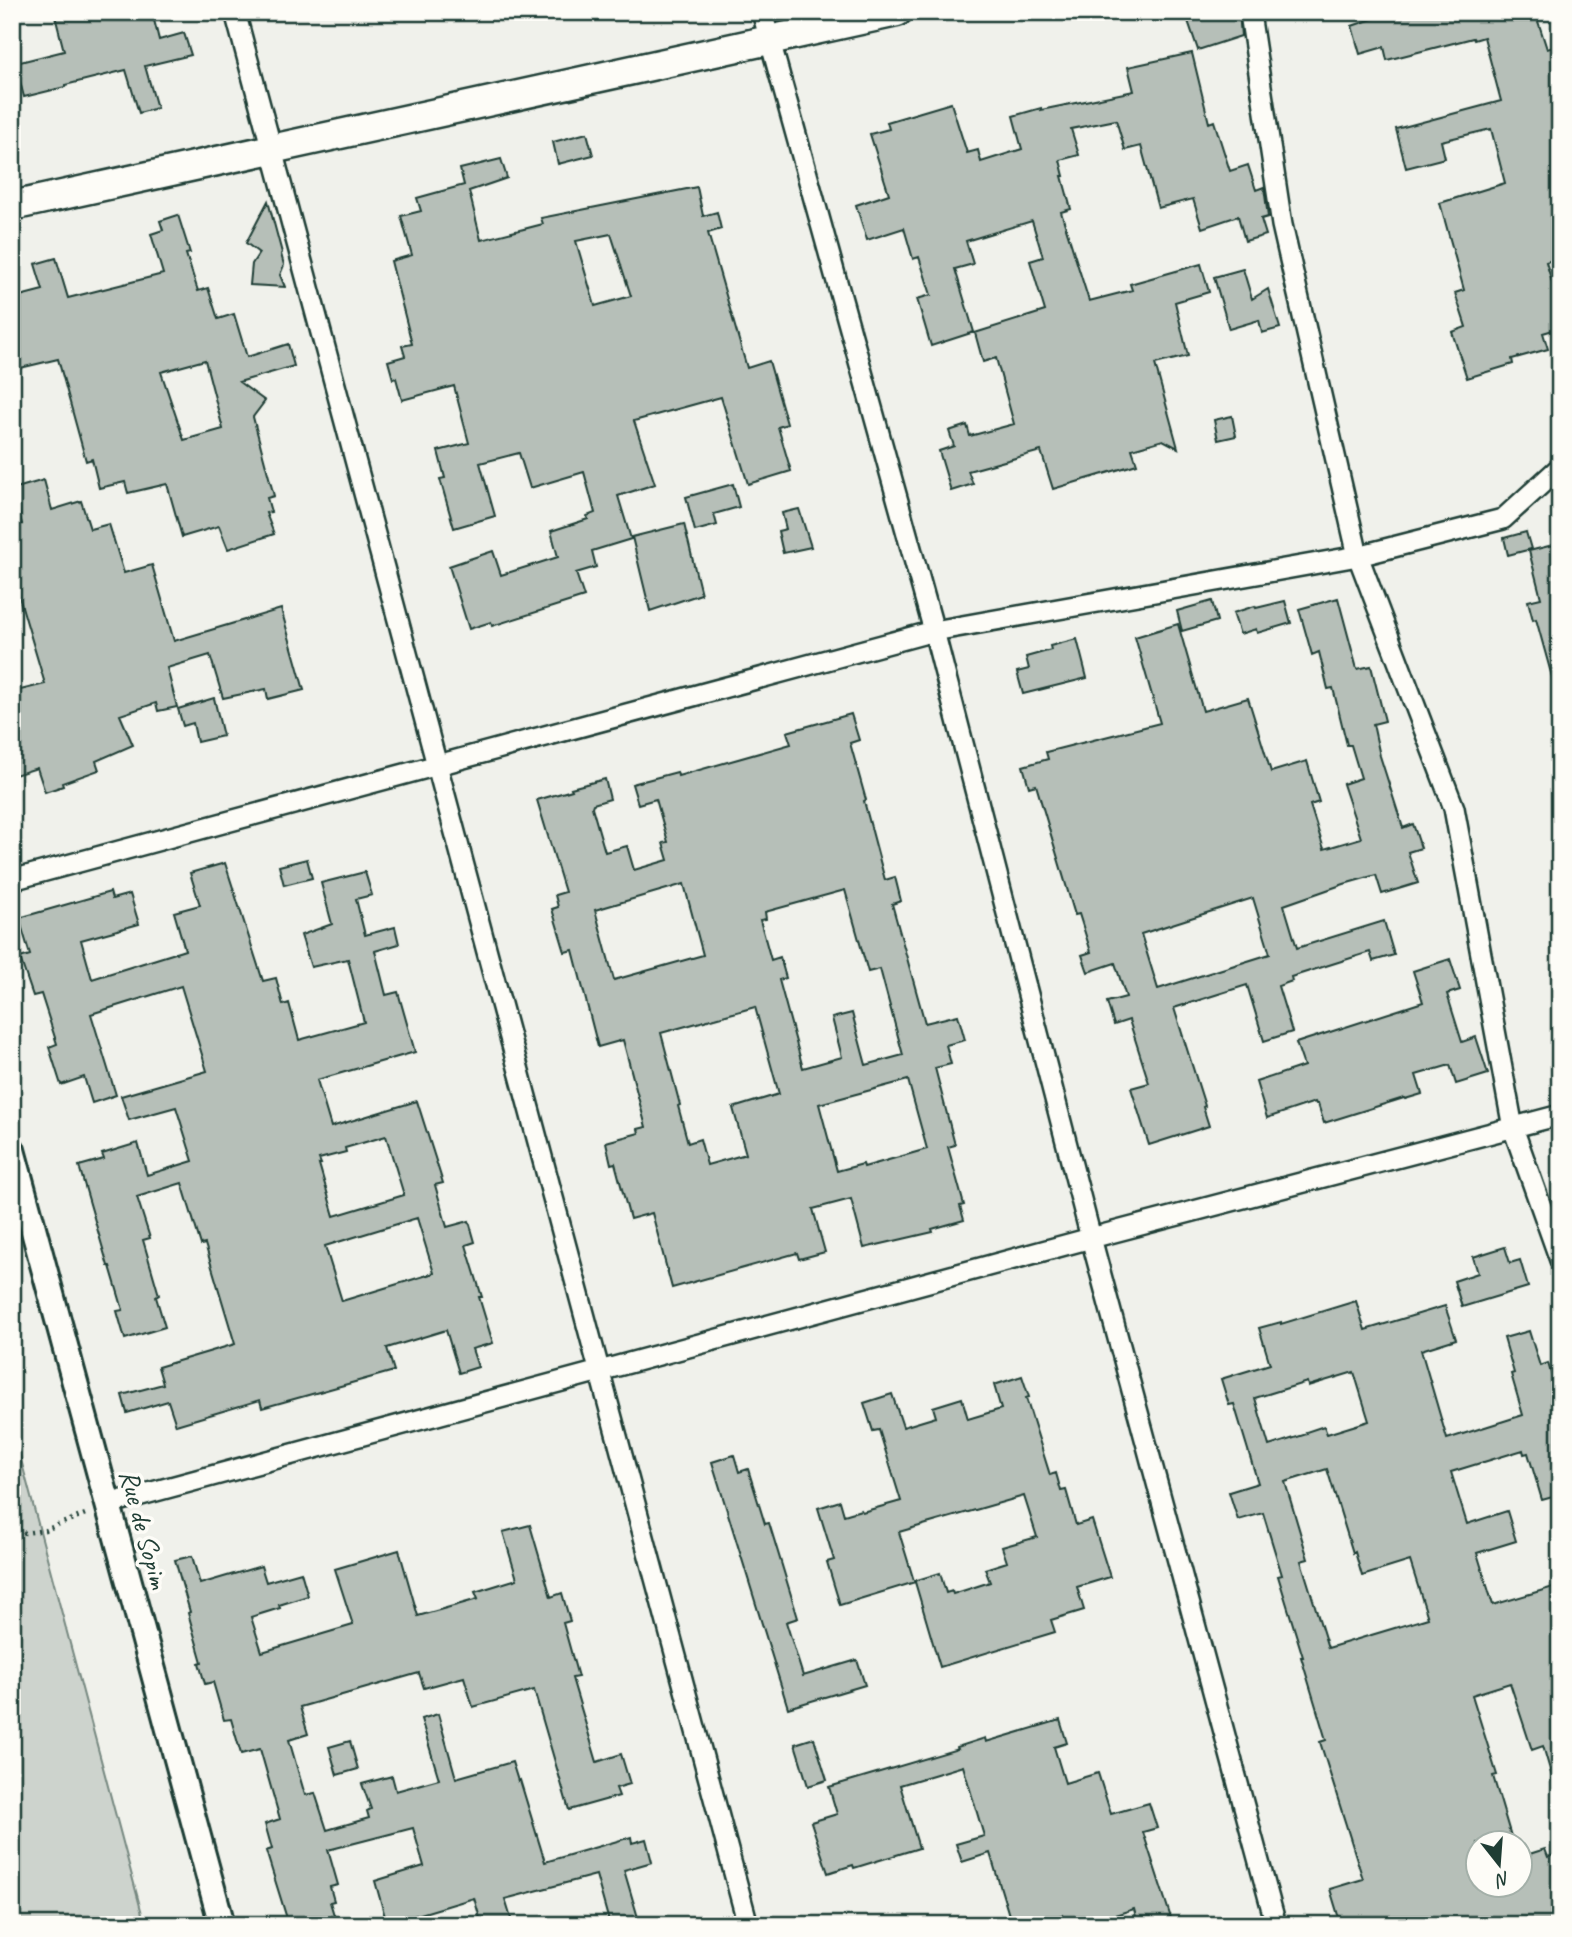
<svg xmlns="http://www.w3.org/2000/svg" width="1572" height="1937" font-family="Caveat,sans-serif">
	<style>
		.green { fill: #cdd3cd; stroke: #768880; stroke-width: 2 }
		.building { fill: #b6bfb8; stroke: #1f3d34; stroke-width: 2; fill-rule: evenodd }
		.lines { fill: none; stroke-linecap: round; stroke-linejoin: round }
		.minor-casing { stroke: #1f3d34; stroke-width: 24 }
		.tertiary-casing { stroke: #1f3d34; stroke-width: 30 }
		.secondary-casing { stroke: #1f3d34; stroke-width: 33 }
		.path { stroke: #1f3d34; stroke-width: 4.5; stroke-dasharray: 2 5; stroke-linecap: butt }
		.minor { stroke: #fdfcf7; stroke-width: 19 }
		.tertiary { stroke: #fdfcf7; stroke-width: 24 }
		.secondary { stroke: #fdfcf7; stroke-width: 28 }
		.labels { text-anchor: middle; stroke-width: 7; stroke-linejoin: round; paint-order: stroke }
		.street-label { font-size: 28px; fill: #1f3d34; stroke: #fdfcf7 }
	</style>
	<rect width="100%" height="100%" fill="#f0f1eb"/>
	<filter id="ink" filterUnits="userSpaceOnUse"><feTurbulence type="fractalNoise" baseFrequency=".0143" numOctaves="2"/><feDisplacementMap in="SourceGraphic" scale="14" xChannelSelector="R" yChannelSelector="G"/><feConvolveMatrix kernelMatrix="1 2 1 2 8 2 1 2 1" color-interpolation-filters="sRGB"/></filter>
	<g filter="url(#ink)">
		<path class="green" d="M12 1426 145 1925H12Z"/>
		<path class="building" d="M54 12H152L159 40 184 33 191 55 145 66 157 108 139 113 126 70 65 85V87L24 97 20 82 12 84V64L64 51Z
			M1185 12H1239L1241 36 1198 50Z
			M1393 12H1535L1547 49 1560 45V258L1546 262 1560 309V328L1543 333 1548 349 1512 359 1513 364 1467 378 1452 332 1466 327 1455 293 1464 290 1440 203 1505 183 1491 129 1441 141 1445 158 1406 168 1396 129 1501 101 1484 37 1474 40 1473 38 1387 60 1384 47 1360 54 1352 26Z
			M1192 53 1209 123 1214 121 1230 171 1248 165 1256 190 1264 187 1268 217 1261 219 1266 235 1245 241 1238 216 1202 228 1193 199 1158 208 1141 146 1125 150 1116 120 1071 129 1079 155 1060 160 1064 176H1062L1071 209 1061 212 1089 301 1132 290 1130 284 1201 264 1209 292 1175 302 1188 356 1155 364 1178 448 1163 440 1132 449 1137 464 1053 489 1041 451 968 471 973 484 951 491 939 451 954 446 949 431 967 425 970 436 1014 424 996 358 983 362 975 333 1045 311 1030 261 1043 257 1032 221 966 241 973 264 955 269 974 332 931 346 917 299 931 295 919 257 913 259 904 228 867 240 856 205 889 194 870 134 889 129 887 122 951 103 967 153 978 150 981 162 1022 149 1013 116 1041 108V110L1134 91 1128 67Z
			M587 133 593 155 558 164 553 142Z
			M501 159 507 178 469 191 481 240 543 224 541 218 697 187 703 216 717 212 721 229 708 233 747 368 769 361 787 424 778 427 791 471 748 484 721 397 634 421 655 484 618 496 631 539 592 551 596 567 576 573 584 597 492 626 491 622 469 629 449 566 493 551 501 575 558 557 551 531 588 519 587 516 595 513 584 472 530 488 519 453 480 463 495 516 454 528 440 479 445 478 438 451 469 443 454 386 402 400 396 378 393 379 388 361 405 356 402 346 412 344 391 261 412 255 401 216 421 211 417 198 464 185 460 169ZM611 234 631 296 595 306 576 241Z
			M268 201 282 253 281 254 284 265 280 275 285 287 250 285 252 264 259 253 246 243Z
			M178 215 190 253 186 254 198 291 208 288 218 319 234 314 247 357 288 344 294 366 239 382 265 401 253 417 274 496 267 498 271 512 266 513 274 534 228 549 219 526 182 537 167 484 128 493 125 482 99 488 92 459 86 461 58 359 12 370V298L43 290 35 264 56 258 68 298 163 274 151 234 163 230 160 221ZM205 360 223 429 184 440 161 372Z
			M1243 269 1252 299 1268 289 1280 328 1262 333 1259 320 1229 329 1214 277Z
			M1232 416 1236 436 1218 440 1214 420Z
			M44 480 52 510 81 501 90 529 109 524 124 573 152 565 174 641 281 609 304 690 268 699 266 689 223 698 210 655 167 668 177 707 158 711 156 703 120 715 133 745 96 761 99 770 62 783 63 786 45 792 37 768 12 776V692L45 684 17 590 12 591V527L22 524 13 489Z
			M733 484 739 507 714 514 717 525 695 531 686 497Z
			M799 509 811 547 783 553 778 531 786 529 782 513Z
			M684 524 701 594 650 611 632 537Z
			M1526 532 1531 549 1508 555 1504 538Z
			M1557 544 1560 554V684H1554L1536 619 1533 620 1528 601 1541 598 1529 551Z
			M1338 598 1357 669 1371 666 1385 721 1373 724 1380 756 1403 828 1413 824 1421 848 1408 852 1418 883 1382 894 1376 875 1344 884 1284 905 1297 948 1384 921 1394 955 1373 961 1370 952 1291 977 1292 981 1278 986 1292 1032 1264 1041 1247 985 1174 1008 1205 1106 1203 1107 1209 1126 1149 1145 1131 1088 1149 1083 1129 1020 1114 1025 1107 1002 1126 997 1115 963 1088 972 1082 955 1091 952 1079 914 1075 915 1036 785 1029 787 1023 766 1048 759 1046 752 1160 723 1135 637 1178 624 1203 711 1248 698 1271 772 1307 761 1319 802 1310 805 1324 849 1361 838 1343 784 1361 778 1351 745H1347L1333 688 1328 689 1319 652 1312 655 1299 609ZM1253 898 1270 954 1158 989 1141 934Z
			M1212 601 1217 621 1182 631 1177 611Z
			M1285 601 1291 623 1257 633 1256 629 1240 634 1233 613 1255 606 1256 608Z
			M1077 639 1087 678 1023 694 1017 672 1029 669 1026 657 1051 650 1050 646Z
			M214 698 223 736 197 742 193 723 183 726 178 709Z
			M851 714 859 740 850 743 866 800 864 801 885 880 895 877 901 901 892 904 925 1023 958 1015 965 1040 946 1045 951 1064 935 1068 955 1145 948 1147 964 1205 960 1206 964 1220 932 1229 933 1232 864 1248 851 1199 813 1209 825 1252 799 1259 797 1253 672 1288 652 1213 630 1219 615 1163 611 1164 606 1142 639 1133 638 1129 646 1127 623 1040 598 1047 573 950 565 952 552 909 558 907 555 895 565 892 537 800 572 790 571 788 605 779 610 799 593 804 592 807 605 852 627 846 634 870 668 860 663 843 668 842 656 799 638 804 632 784 677 772 678 776 791 744 787 732ZM684 884 703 955 614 980 595 910ZM845 890 868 972 880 969 903 1055 866 1065 852 1013 832 1018 842 1057 803 1068 779 980 786 978 780 957 771 960 760 920 766 919 765 912ZM755 1007 779 1094 733 1108 746 1154 707 1165 700 1139 688 1143 678 1106 680 1105 661 1033ZM908 1080 927 1149 864 1167 863 1164 837 1171 819 1104Z
			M307 859 312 878 284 885 279 866Z
			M225 863 263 981 276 978 283 1005 289 1003 299 1040 364 1022 348 959 311 967 301 935 332 924 321 883 365 872 372 895 356 899 365 935 395 927 399 944 375 951 386 995 398 992 415 1052 317 1080 331 1127 417 1101 443 1183 435 1185 447 1227 469 1221 475 1242 466 1245 482 1297H479L493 1343 472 1349 478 1367 459 1373 446 1330 387 1348 394 1371 262 1408 260 1400 176 1425 168 1401 127 1413 122 1395 163 1384 158 1367 235 1344 205 1244 201 1245 182 1183 137 1197 150 1238 143 1240 159 1295 156 1297 165 1327 125 1339 117 1311 123 1310 110 1266H108L79 1166 104 1159 102 1154 138 1143 147 1175 193 1161 176 1107 129 1120 121 1096 207 1071 181 986 91 1014 116 1095 92 1103 84 1077 61 1085 49 1047 57 1044 41 994 33 996 20 958 30 955 19 918 110 892 112 899 130 894 139 924 81 940 92 979 185 950 174 912 200 905 190 873ZM386 1136 404 1195 334 1216 319 1164H321L319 1159 346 1152 345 1148ZM417 1218 434 1273 342 1301 325 1246Z
			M1450 959 1460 990 1447 994 1462 1042 1476 1037 1488 1074 1456 1084 1450 1065 1416 1075 1422 1094 1405 1099 1404 1098 1324 1123 1318 1104H1316L1315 1102 1267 1118 1256 1082 1304 1066 1296 1043 1423 1002 1413 971Z
			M1505 1247 1510 1263 1520 1260 1528 1287 1462 1307 1454 1281 1478 1273 1473 1257Z
			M1356 1301 1365 1330 1445 1306 1456 1339 1421 1350 1447 1439 1523 1415 1511 1374 1514 1373 1504 1338 1529 1331 1540 1366 1548 1363 1556 1390 1560 1389V1495L1542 1500 1528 1453 1524 1454 1523 1450 1451 1472 1467 1524 1507 1511 1516 1541 1477 1553 1493 1605 1560 1585V1787H1555L1543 1746 1532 1750 1510 1683 1472 1695 1497 1775 1493 1776 1513 1843H1478V1885H1520V1857L1545 1849 1548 1857 1560 1853V1925H1341L1330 1889 1363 1879 1320 1742 1326 1740 1301 1657H1303L1278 1576 1282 1575 1263 1513 1238 1520 1229 1492 1258 1483 1234 1404 1229 1405 1221 1379 1270 1364 1259 1328 1281 1322V1324ZM1354 1372 1369 1421 1327 1434 1324 1426 1306 1432 1307 1434 1269 1446 1255 1398 1307 1382 1308 1386ZM1327 1469 1353 1553 1355 1552 1362 1576 1410 1561 1428 1618 1328 1648 1301 1561 1308 1559 1285 1482Z
			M1022 1376 1029 1397 1026 1398 1050 1475 1056 1473 1061 1491 1066 1490 1076 1525 1092 1520 1110 1577 1077 1587 1084 1610 1051 1620 1055 1632 940 1667 915 1582 840 1605 827 1562 834 1560 818 1508 840 1501 844 1515 861 1510 862 1512 901 1501 879 1430 873 1431 864 1403 892 1394 903 1427 936 1417 933 1407 962 1398 968 1419 1001 1409 994 1385ZM1024 1496 1037 1537 1002 1547 1007 1562 985 1569 990 1582 953 1594 952 1591 946 1593 940 1573 914 1581 899 1532Z
			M734 1455 739 1472 748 1469 765 1524 769 1523 798 1618 786 1622 803 1676 857 1660 865 1685 788 1708 712 1462Z
			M530 1525 551 1597 562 1593 570 1621 563 1623 578 1677 572 1678 597 1762 621 1754 630 1784 616 1788 619 1796 569 1810 534 1690 473 1707 464 1677 424 1688 419 1673 300 1707 308 1734 289 1740 305 1795 315 1793 327 1830 369 1818 367 1811 371 1809 362 1784 392 1776 396 1791 439 1779 421 1719 438 1714 456 1778 512 1762 518 1781 520 1780 545 1862 631 1837 632 1843 646 1839 652 1862 624 1870 639 1921 626 1925H610L596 1875 505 1899 513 1925H482L474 1898 387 1924 375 1881 424 1866 413 1828 328 1850 338 1885 330 1887 334 1901 330 1902 337 1925H289L266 1851 272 1849 265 1824 280 1819 260 1749 241 1754 231 1719 224 1720 213 1682 205 1684 199 1663 202 1662 188 1613 190 1612 175 1560 192 1556 200 1584 261 1566 266 1582 301 1572 308 1596 279 1605 280 1608 251 1617 262 1652 353 1625 335 1569 399 1550 418 1616 478 1599 475 1592 517 1579 503 1532Z
			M1060 1720 1067 1743 1054 1747 1065 1783 1098 1773 1111 1814 1149 1803 1157 1828 1143 1832 1171 1918 1149 1925H1138L1134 1909 1083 1925H1080L1079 1920 1065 1924 1062 1915 1031 1925H1012L990 1853 962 1862 956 1844 984 1836 963 1766 900 1785 919 1848 854 1868 853 1865 828 1873 811 1822 837 1814 829 1787 958 1749 957 1747 985 1738 986 1742Z
			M814 1738 827 1780 808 1786 795 1744Z
			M350 1741 358 1769 337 1775 329 1747Z"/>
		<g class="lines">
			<g class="minor-casing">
				<path id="minor" d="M235 12 748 1925
					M762 12 934 631 1091 1238 1276 1925
					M1251 12V20L1282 225 1358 556 1454 808 1513 1128 1560 1260
					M12 880 934 631 1358 556 1503 519 1560 467
					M108 1504 1091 1238 1560 1115"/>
			</g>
			<g class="tertiary-casing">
				<path id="tertiary" d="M12 1150 222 1925"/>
			</g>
			<g class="secondary-casing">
				<path id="secondary" d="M12 206 897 12"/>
			</g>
			<path class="path" d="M12 1524 25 1533 45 1530 88 1513"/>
			<use href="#minor" class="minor"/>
			<use href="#tertiary" class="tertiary"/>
			<use href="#secondary" class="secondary"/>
		</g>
	</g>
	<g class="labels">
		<g class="street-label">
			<text transform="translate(145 1529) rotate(75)" y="10">Rue de Sopim</text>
		</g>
	</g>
	<rect width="1572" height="1937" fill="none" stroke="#fdfcf7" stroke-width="42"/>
	<rect x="21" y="21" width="1530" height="1895" fill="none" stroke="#1f3d34" stroke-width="2.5" filter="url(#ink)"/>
	<g transform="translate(1499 1864) rotate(163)"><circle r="33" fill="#fdfcf7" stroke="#a4b0a9" stroke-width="2"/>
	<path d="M0-5L12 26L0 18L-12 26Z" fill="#1f3d34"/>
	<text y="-10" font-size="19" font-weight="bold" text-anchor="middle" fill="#1f3d34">N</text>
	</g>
</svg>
